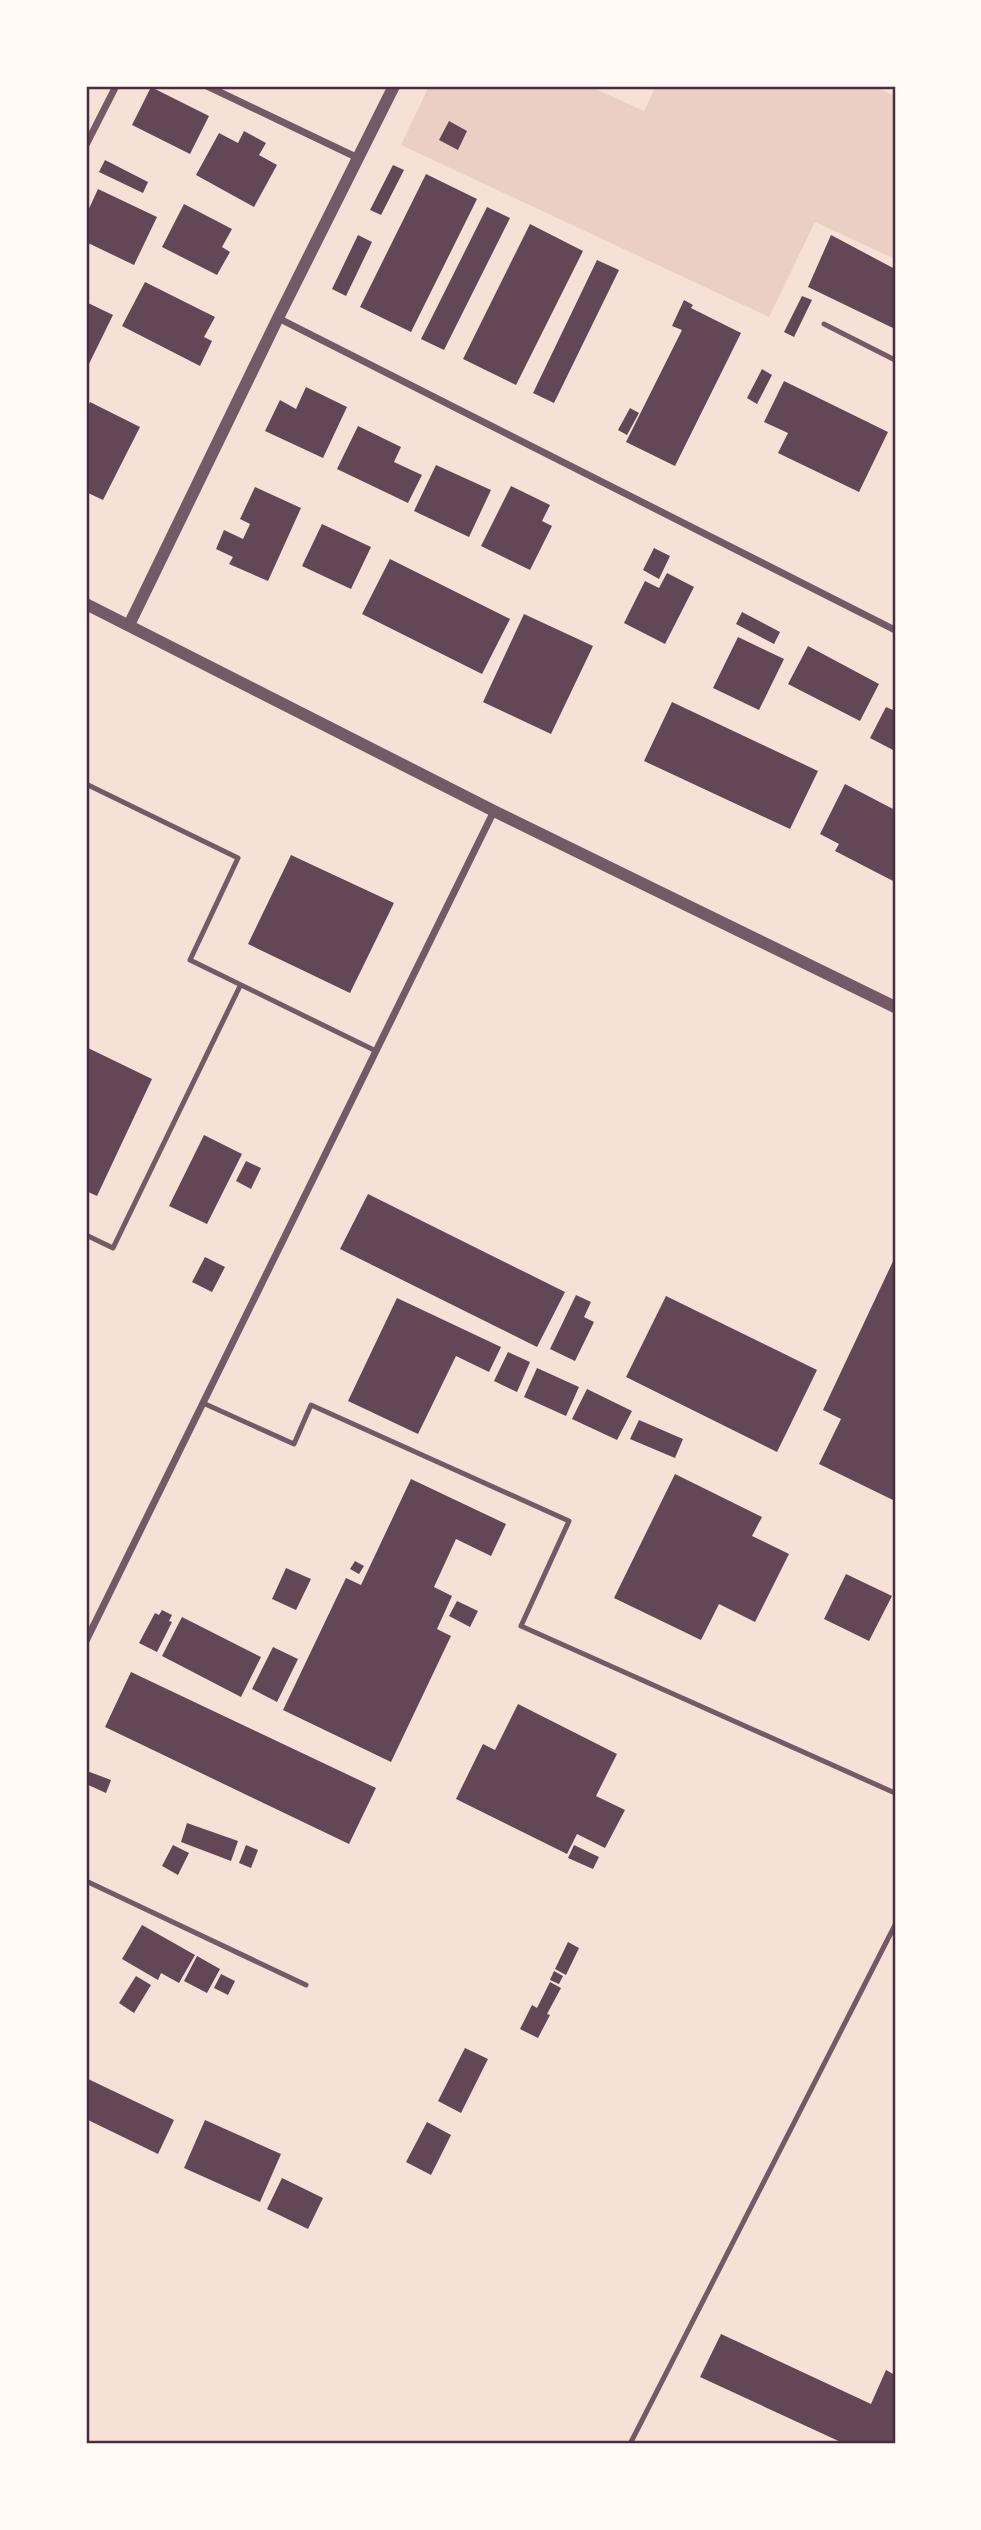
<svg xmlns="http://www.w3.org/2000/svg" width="981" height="2530" font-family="Lato,sans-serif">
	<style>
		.green { fill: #ebcfc5 }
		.building { fill: #644757 }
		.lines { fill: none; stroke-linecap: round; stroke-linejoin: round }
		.service { stroke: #755966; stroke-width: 5 }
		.minor { stroke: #755966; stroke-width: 7 }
		.tertiary { stroke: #755966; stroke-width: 12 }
		.neatline { fill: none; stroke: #4a2c40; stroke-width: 2.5 }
	</style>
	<rect width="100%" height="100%" fill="#f7e1d7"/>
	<path class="green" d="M429 86H589L644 111 656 86H873L895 96V259L815 222 769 317 401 145Z"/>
	<path class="building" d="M151 87 209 116 190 154 132 125Z
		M449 121 467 131 458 150 439 140Z
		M244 131 266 143 259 155 277 165 254 207 196 175 219 133 238 143Z
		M105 160 148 182 143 193 99 172Z
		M393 165 404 170 381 215 370 210Z
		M426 174 477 199 411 332 360 307Z
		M98 189 157 217 134 265 86 242V215Z
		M184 204 232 229 222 247 230 252 217 275 162 247Z
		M487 207 510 218 444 350 421 339Z
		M530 224 583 251 516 385 463 359Z
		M358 235 372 242 346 296 332 289Z
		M831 235 895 269V329L808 287Z
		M597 260 619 270 554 403 533 393Z
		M145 282 215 317 204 337 212 341 200 366 122 326Z
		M802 296 812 300 794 337 784 332Z
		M684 300 693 305 691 308 741 333 675 466 626 442 682 330 672 326Z
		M86 302 113 315 86 370Z
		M762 369 772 375 757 404 747 398Z
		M784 381 888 432 859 492 778 453 788 433 764 422Z
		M306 387 347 407 323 458 265 431 280 400 296 409Z
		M90 402 140 427 103 500 86 492V411Z
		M630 408 639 413 627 435 618 430Z
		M358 426 401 447 394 462 422 475 408 503 337 469Z
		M436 465 491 490 469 537 414 511Z
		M511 486 550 505 542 521 552 526 530 570 481 546Z
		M255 487 301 508 268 581 229 564 233 557 216 549 224 530 243 539 250 524 240 519Z
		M322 524 371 547 351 589 302 566Z
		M654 548 670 556 659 579 643 570Z
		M390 559 510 619 482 674 362 614Z
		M667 573 694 587 665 644 624 623 645 581 659 588Z
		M742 612 780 632 774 644 736 624Z
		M524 614 593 646 551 734 483 702Z
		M738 637 784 659 759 710 713 688Z
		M808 646 879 684 860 721 788 684Z
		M672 702 818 771 790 829 644 761Z
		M886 707 895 711V751L870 738Z
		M845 784 895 810V882L835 851 839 844 820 834Z
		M291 855 394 903 350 993 248 944Z
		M86 1047 152 1079 97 1196 86 1191Z
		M204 1135 242 1154 207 1224 169 1206Z
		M246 1161 261 1168 251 1189 236 1181Z
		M368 1194 565 1292 537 1347 340 1249Z
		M205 1257 225 1267 212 1292 192 1282Z
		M895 1257V1501L819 1464 841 1419 823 1410Z
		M576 1295 591 1302 584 1317 594 1322 575 1361 550 1349Z
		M666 1296 817 1370 777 1452 626 1377Z
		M397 1298 501 1347 489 1372 456 1356 418 1434 348 1401Z
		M508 1352 530 1362 517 1392 494 1381Z
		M537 1368 579 1387 566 1416 524 1397Z
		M587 1389 632 1411 617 1440 572 1419Z
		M639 1420 683 1439 675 1458 630 1439Z
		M675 1474 762 1517 752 1536 789 1554 755 1622 719 1604 701 1640 614 1598Z
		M411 1479 506 1524 491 1556 456 1539 434 1587 452 1596 437 1629 451 1636 391 1762 283 1710 346 1578 361 1585Z
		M355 1561 364 1566 359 1574 350 1569Z
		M286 1568 311 1579 296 1610 272 1599Z
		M846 1574 892 1596 869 1641 824 1619Z
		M457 1601 478 1611 470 1627 449 1616Z
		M162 1610 172 1615 169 1621 172 1622 157 1652 139 1643 155 1613 159 1615Z
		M182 1617 261 1657 241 1697 162 1656Z
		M273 1647 298 1659 277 1702 252 1689Z
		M131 1672 376 1788 349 1844 105 1727Z
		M518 1704 617 1754 596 1796 625 1810 605 1848 577 1834 567 1854 456 1799 483 1744 495 1750Z
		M87 1771 111 1780 106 1793 86 1784Z
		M187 1823 238 1841 231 1861 181 1842Z
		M173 1845 189 1853 178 1875 162 1866Z
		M246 1845 258 1850 251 1868 239 1863Z
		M574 1845 599 1857 593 1869 568 1858Z
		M142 1925 195 1955 179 1983 161 1973 158 1980 122 1959Z
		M568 1942 579 1948 566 1975 555 1969Z
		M197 1956 220 1969 207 1993 184 1981Z
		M554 1971 563 1976 559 1984 550 1980Z
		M221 1974 235 1981 228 1995 214 1988Z
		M136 1976 151 1985 134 2013 119 2003Z
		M550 1982 561 1988 547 2014 550 2015 538 2038 520 2029 532 2005 537 2008Z
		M465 2048 488 2059 461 2113 438 2101Z
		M86 2078 174 2120 158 2154 86 2119Z
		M205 2120 281 2154 260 2202 184 2168Z
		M427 2122 451 2135 431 2175 406 2162Z
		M282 2178 323 2198 308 2229 267 2209Z
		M721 2334 871 2404 886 2370 895 2375V2444H845L700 2377Z"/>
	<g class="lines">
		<path class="service" d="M824 324 895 360
			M86 784 238 858 190 960 376 1051
			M86 1235 113 1248 240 986
			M203 1403 294 1444 311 1405 569 1521 521 1626 895 1793
			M86 1881 306 1985
			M630 2444 895 1925"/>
		<path class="minor" d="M207 86 358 158
			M86 145 116 86
			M278 318 895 630
			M86 1641 494 811"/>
		<path class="tertiary" d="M86 604 494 811 895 1007
			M129 625 278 318 394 86"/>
	</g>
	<rect width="981" height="2530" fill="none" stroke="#fffaf5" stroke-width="175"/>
	<rect x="88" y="88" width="806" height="2354" class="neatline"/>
</svg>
